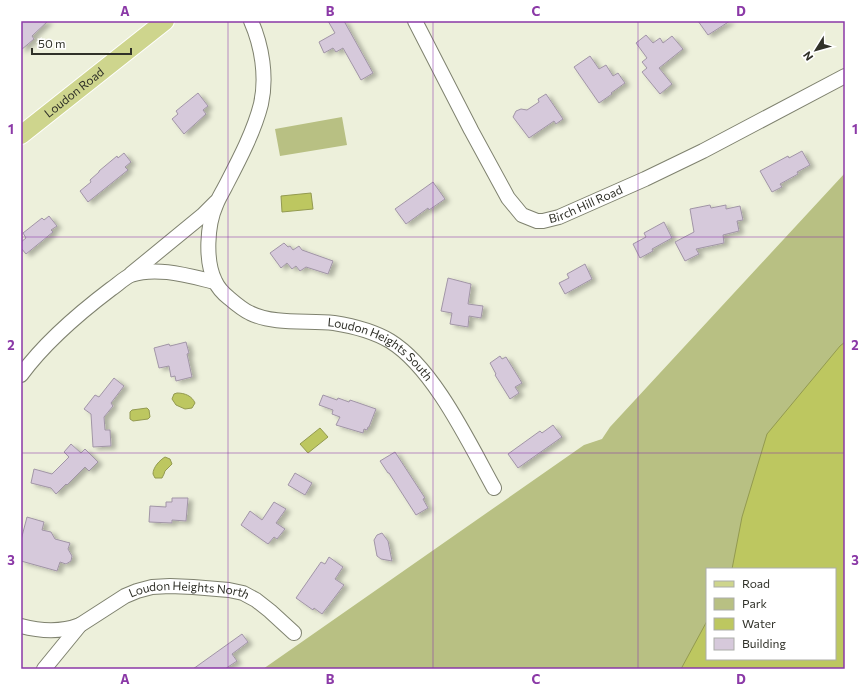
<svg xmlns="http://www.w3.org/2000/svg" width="866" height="690" font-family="Commissioner,sans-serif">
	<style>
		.green { fill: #b8c083; fill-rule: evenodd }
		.water { fill: #bdc760; stroke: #939a50 }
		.building { fill: #d6c9db; stroke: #a195a6; filter: url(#shadow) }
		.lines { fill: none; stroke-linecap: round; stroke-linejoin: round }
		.minor-casing { stroke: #7f826f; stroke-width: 16 }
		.major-casing { stroke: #fff; stroke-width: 20 }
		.minor { stroke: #fff; stroke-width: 14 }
		.major { stroke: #ced58d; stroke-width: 18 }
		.grid { fill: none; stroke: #8b39a7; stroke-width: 1; stroke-opacity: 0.55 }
		.labels { text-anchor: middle; stroke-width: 4; stroke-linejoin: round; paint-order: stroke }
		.street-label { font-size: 12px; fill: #303129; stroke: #fff }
		.neatline { fill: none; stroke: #8b39a7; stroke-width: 1.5 }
		.grid-label { font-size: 13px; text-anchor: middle; font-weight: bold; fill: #8b39a7 }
	</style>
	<defs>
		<filter id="shadow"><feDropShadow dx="4.5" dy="2.5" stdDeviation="2" flood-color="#0004"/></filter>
	</defs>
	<rect width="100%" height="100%" fill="#edf0db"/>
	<path class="green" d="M342 117 347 145 280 156 275 129Z
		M845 173V669H263L584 445 602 439 610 427ZM707 569H835V659H707Z"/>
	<path class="water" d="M311 193 313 209 282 212 281 196Z
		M845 342V669H681L707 621V659H835V569H732L742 517 767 434 840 346Z
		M177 393C185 393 192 396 195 403L192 408 185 409 176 405 172 399 174 394Z
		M147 408 149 410 150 417 148 419 133 421 130 419V412L132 410Z
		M320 428 328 437 308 453 300 444Z
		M165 457 170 459 172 464 165 471 164 474 162 478H155L153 474C153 467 160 460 165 457Z"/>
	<path class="building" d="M21 21H48L32 36 34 39 21 50Z
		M328 21H344L373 73 361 80 343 48 336 52 333 48 324 53 319 42 335 33Z
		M698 21H730L708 35Z
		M646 35 653 43 660 38 663 43 672 36 683 49 659 68 672 84 660 94 642 72 647 68 642 62 647 58 636 43Z
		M590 56 599 69 606 65 613 76 618 73 625 83 611 93 612 94 599 103 574 67Z
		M198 93 208 106 203 110 206 114 184 134 172 119 178 114 176 111Z
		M546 94 563 119 556 124 554 121 529 138 513 117 516 111 521 109 527 110 539 102 538 99Z
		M802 151 810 165 797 172 798 174 780 184 782 187 772 192 760 171 788 156 789 158Z
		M124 153 131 162 125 167 128 170 88 202 80 191 91 182 90 180 99 172V171L117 156 118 158Z
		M433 182 445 199 429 210 428 208 406 224 395 209Z
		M710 205 711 208 726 205V209L740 206 743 220 737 221 739 231 723 235 724 243 696 249 699 254 685 261 675 242 694 232 690 209Z
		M49 216 57 226 51 230 53 232 26 254 21 248V242L26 238 23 233 42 218 44 220Z
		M664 222 672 238 652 249 653 251 640 258 633 244 646 237 644 233Z
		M284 243 288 247 290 246 293 250 299 246 302 250 333 261 328 274 306 267 300 271 296 266 292 269 287 263 281 268 270 253Z
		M585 264 592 279 565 294 559 283 569 278 567 274Z
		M448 278 471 284 468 304 483 306 481 318 469 316 468 327 450 324 452 313 441 311Z
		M186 342 189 353 187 354 192 377 176 381 175 376 171 377 169 366 159 368 154 348 169 344 170 346Z
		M500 356 502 359 506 357 522 383 515 387 519 393 510 399 495 375 496 374 490 363Z
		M114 378 124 386 111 403 113 406 104 417 105 430H110L111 446 93 447 91 414 84 409 95 395 99 397Z
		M323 395 337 400 338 398 349 402 350 400 376 409 369 427H368L367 430 364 429 363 433 336 425 340 417 332 414 333 410 319 405Z
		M553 425 562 437 518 468 508 454 540 431 542 433Z
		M71 444 81 453 85 449 98 462 89 471 85 467 67 485 66 484 56 494 51 488 31 483 34 469 52 474 69 457 64 452Z
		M395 452 425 498 423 499 428 508 416 515 389 473H388L380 461Z
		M295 473 312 483 305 495 288 485Z
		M172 498H188L186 521 172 520V523L149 522 150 506 166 507V502H172Z
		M274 502 286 509 276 523 285 529 277 539 274 537 268 544 241 525 250 511 262 520Z
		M27 517 44 522 42 530 51 532 55 539 70 543 68 549 72 556 71 561 66 564 60 562 57 571 21 561V540Z
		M382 533 388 541 392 561 381 559 377 556 374 540 377 535Z
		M329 557 343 567 335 579 344 585 322 614 314 608 313 610 296 598 321 562 325 564Z
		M242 634 248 642 232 654 237 661 225 669H193Z"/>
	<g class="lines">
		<g class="minor-casing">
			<g id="minor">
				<path id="s1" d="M251 21C262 46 267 77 261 104 254 132 238 162 225 187 222 193 218 199 216 205 207 225 205 261 215 281 218 288 224 294 229 298 236 304 243 310 250 313 274 325 308 320 334 323 353 326 373 331 390 341 434 368 469 443 494 488"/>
				<path id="s2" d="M415 21 471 130 508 198 522 215 537 221H543L559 217 645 179 703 151 845 76"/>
				<path d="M131 274 203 215 216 202"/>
				<path d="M21 375C45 342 78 314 111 289 117 285 124 278 131 275 157 266 189 276 215 282"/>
				<path d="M21 626C40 631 62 632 80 625"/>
				<path id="s3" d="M44 669 80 625 125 596 137 591 152 587 170 586 193 587 229 590 243 593 256 600 270 611 294 633"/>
			</g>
		</g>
		<g class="major-casing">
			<g id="major">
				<path id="s4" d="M21 135 165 21"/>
			</g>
		</g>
		<use href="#minor" class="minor"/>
		<use href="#major" class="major"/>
	</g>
	<path class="grid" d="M228 21V669M433 21V669M638 21V669M21 237H845M21 453H845"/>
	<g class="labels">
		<g class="street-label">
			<text dy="4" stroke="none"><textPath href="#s4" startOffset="68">Loudon Road</textPath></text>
			<text dy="4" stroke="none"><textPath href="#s2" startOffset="290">Birch Hill Road</textPath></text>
			<text dy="4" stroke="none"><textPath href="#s1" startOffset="461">Loudon Heights South</textPath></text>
			<text dy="4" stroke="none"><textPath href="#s3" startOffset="176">Loudon Heights North</textPath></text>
		</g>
	</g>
	<rect width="866" height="690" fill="none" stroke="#ffffff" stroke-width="44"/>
	<rect x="706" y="568" width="130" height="92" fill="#ffffff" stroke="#acada9"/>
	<rect x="714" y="581" width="20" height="6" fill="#ced58d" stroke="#acada9"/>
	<text x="742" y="588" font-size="12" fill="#303129">Road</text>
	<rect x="714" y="598" width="20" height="12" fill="#b8c083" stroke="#acada9"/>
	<text x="742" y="608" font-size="12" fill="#303129">Park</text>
	<rect x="714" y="618" width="20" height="12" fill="#bdc760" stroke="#acada9"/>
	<text x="742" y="628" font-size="12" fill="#303129">Water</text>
	<rect x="714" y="638" width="20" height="12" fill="#d6c9db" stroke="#acada9"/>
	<text x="742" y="648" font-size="12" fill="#303129">Building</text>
	<g transform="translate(816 50) rotate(233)" stroke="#ffffff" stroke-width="3" paint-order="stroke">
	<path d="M0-3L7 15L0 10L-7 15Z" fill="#303129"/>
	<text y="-6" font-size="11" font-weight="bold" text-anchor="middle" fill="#303129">N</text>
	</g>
	<path d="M32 48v6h99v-6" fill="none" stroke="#303129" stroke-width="2"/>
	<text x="38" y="48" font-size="12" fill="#303129" stroke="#ffffff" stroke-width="3" paint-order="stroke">50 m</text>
	<rect x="22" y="22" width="822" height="646" class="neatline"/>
	<g class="grid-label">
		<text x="125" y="16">A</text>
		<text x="330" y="16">B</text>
		<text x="536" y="16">C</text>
		<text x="741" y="16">D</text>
		<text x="11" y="134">1</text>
		<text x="855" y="134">1</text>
		<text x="11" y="350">2</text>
		<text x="855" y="350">2</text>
		<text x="11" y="565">3</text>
		<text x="855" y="565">3</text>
		<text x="125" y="684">A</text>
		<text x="330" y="684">B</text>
		<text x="536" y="684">C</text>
		<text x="741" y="684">D</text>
	</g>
</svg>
